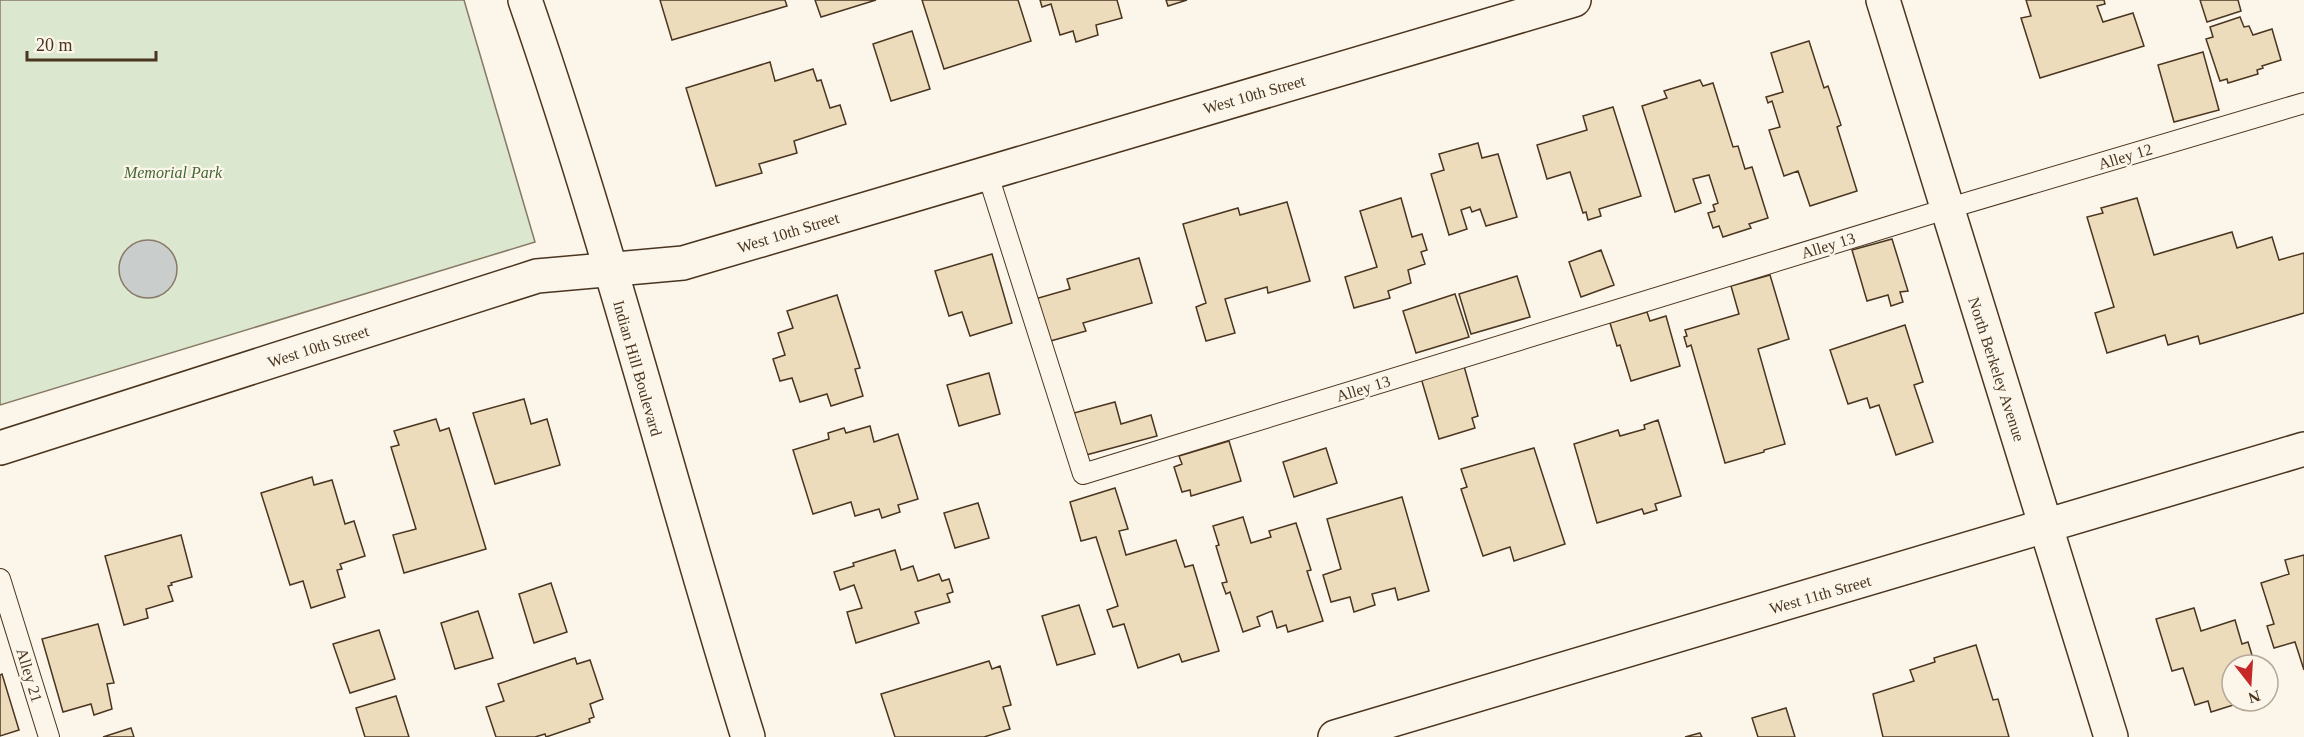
<svg xmlns="http://www.w3.org/2000/svg" width="2304" height="737" font-family="Georgia,serif">
	<style>
		.green { fill: #dce7d0; stroke: #887966; stroke-width: 1.5 }
		.water { fill: #c9cecd; stroke: #887966; stroke-width: 1.5 }
		.building { fill: #ecdcbc; stroke: #4a3520; stroke-width: 1.5 }
		.lines { fill: none; stroke-linecap: round; stroke-linejoin: round }
		.service-casing { stroke: #4a3520; stroke-width: 22 }
		.minor-casing { stroke: #4a3520; stroke-width: 36 }
		.primary-casing { stroke: #4a3520; stroke-width: 36 }
		.service { stroke: #fbf6e9; stroke-width: 20 }
		.minor { stroke: #fbf6e9; stroke-width: 33 }
		.primary { stroke: #fbf6e9; stroke-width: 33 }
		.labels { text-anchor: middle; stroke-width: 4.5; stroke-linejoin: round; paint-order: stroke }
		.street-label { font-size: 16px; fill: #4a3520; stroke: #fbf6e9 }
		.park-label { font-size: 16px; font-style: italic; fill: #436837; stroke: #fbf6e9 }
	</style>
	<rect width="100%" height="100%" fill="#fbf6e9"/>
	<path class="green" d="M0 0H464L535 242 0 405Z"/>
	<path class="water" d="M119 269a29 29 0 1 1 58 0a29 29 0 1 1-58 0Z"/>
	<path class="building" d="M660 0H785L787 6 672 40Z
		M815 0H876L821 17Z
		M922 0H1018L1031 41 944 69Z
		M1040 0H1117L1122 18 1096 25 1098 35 1076 42 1073 31 1060 35 1051 4 1042 7Z
		M1166 0H1187L1168 6Z
		M2026 0H2104L2105 4 2097 6 2103 22 2133 13 2144 46 2040 78 2021 18 2031 16Z
		M2200 0H2238L2241 11 2207 22Z
		M2240 17 2244 27 2249 26 2253 35 2272 29 2281 60 2262 66 2263 68 2257 70 2258 74 2228 83 2227 79 2220 81 2206 39 2213 37 2210 27Z
		M912 31 930 89 891 101 873 44Z
		M1809 41 1824 88 1828 86 1841 125 1837 127 1857 191 1810 206 1798 171 1784 176 1769 130 1780 127 1772 101 1768 103 1766 97 1783 92 1771 53Z
		M2203 52 2219 110 2174 122 2158 65Z
		M770 62 775 81 813 69 817 81 821 80 830 108 840 105 846 124 794 141 797 153 759 164 762 173 716 186 686 88Z
		M1700 80 1703 86 1713 83 1733 147 1738 146 1745 169 1752 167 1768 218 1749 224 1751 228 1723 237 1719 226 1713 228 1708 213 1715 211 1713 205 1718 203 1709 175 1693 179 1701 203 1675 212 1642 106 1667 98 1664 91Z
		M1613 107 1641 196 1599 209 1601 216 1588 220 1586 212 1583 213 1570 172 1547 179 1537 145 1587 130 1583 116Z
		M1478 143 1482 158 1498 154 1517 217 1486 226 1480 209 1472 212 1470 207 1461 210 1467 229 1449 235 1431 174 1444 170 1439 154Z
		M1401 198 1412 237 1422 234 1427 250 1421 252 1425 264 1408 270 1411 283 1388 291 1390 298 1354 308 1345 277 1377 267 1360 211Z
		M2137 198 2154 255 2232 232 2237 248 2272 237 2279 260 2304 253V313L2200 344 2198 336 2168 345 2165 335 2107 353 2095 313 2114 307 2087 217 2103 213 2101 208Z
		M1287 202 1310 281 1268 293 1267 287 1225 299 1235 333 1206 341 1196 307 1206 303 1183 224 1238 208 1240 215Z
		M1892 239 1908 291 1900 292 1903 302 1891 306 1888 295 1867 301 1852 250Z
		M1601 250 1614 285 1581 297 1569 262Z
		M992 254 1012 323 970 336 962 312 949 316 935 271Z
		M1139 258 1152 303 1083 323 1086 331 1047 342 1035 299 1070 289 1067 279Z
		M1770 275 1789 339 1758 349 1785 444 1764 450V452L1725 463 1691 345 1687 347 1684 337 1687 336 1685 330 1739 314 1731 286Z
		M1517 276 1530 317 1471 334 1459 294Z
		M1455 294 1469 337 1416 353 1403 311Z
		M837 295 860 368 855 369 863 396 831 406 827 394 800 402 792 378 780 381 773 359 785 355 778 333 793 328 787 311Z
		M1647 312 1650 321 1666 316 1680 366 1631 381 1620 345 1617 346 1610 323Z
		M1905 325 1923 382 1914 385 1933 442 1896 455 1879 405 1870 408 1867 398 1848 404 1830 350Z
		M1464 366 1478 416 1472 418 1475 428 1439 439 1421 378Z
		M989 373 1000 414 959 426 947 385Z
		M524 399 531 424 547 419 560 465 495 484 473 413Z
		M1115 402 1121 424 1151 415 1157 436 1086 455 1074 413Z
		M436 419 440 431 449 428 486 549 404 573 393 535 416 529 391 447 399 445 394 431Z
		M1658 420 1681 496 1655 504 1657 510 1644 514 1642 509 1597 523 1574 444 1618 430 1620 436 1645 429 1644 425Z
		M870 426 874 442 898 434 918 499 898 505 900 512 882 518 879 509 855 516 851 502 813 514 793 450 829 439 828 433 844 428 846 433Z
		M1229 441 1241 481 1191 496 1190 490 1182 492 1174 467 1182 464 1179 456Z
		M1326 448 1337 483 1294 497 1283 462Z
		M1534 448 1565 544 1514 561 1510 547 1483 556 1461 489 1467 487 1461 469Z
		M312 477 314 485 332 480 345 524 354 521 365 556 340 564 342 569 337 570 345 597 311 608 303 581 290 585 261 493Z
		M1115 488 1128 529 1119 531 1126 555 1176 540 1185 567 1193 565 1219 651 1182 662 1179 654 1138 668 1124 624 1113 627 1107 610 1118 606 1096 537 1081 541 1070 502Z
		M1402 497 1429 591 1398 600 1395 588 1372 594 1375 605 1354 612 1350 597 1331 602 1323 575 1341 569 1327 519Z
		M978 503 989 538 955 548 944 513Z
		M1243 517 1251 543 1271 537 1269 531 1296 523 1311 570 1307 571 1323 621 1288 632 1286 625 1277 628 1272 611 1257 617 1260 626 1243 632 1230 592 1226 594 1222 583 1227 582 1216 546 1219 545 1213 526Z
		M181 535 192 577 171 583 172 585 168 586 173 601 146 609 148 618 124 625 105 556Z
		M895 550 901 570 913 566 918 581 939 574 942 581 949 579 953 592 947 594 950 602 915 612 919 623 856 643 847 612 862 608 854 585 840 590 834 572 854 566 853 563Z
		M2304 555V670L2295 642 2274 648 2267 626 2274 624 2261 583 2289 574 2285 560Z
		M551 583 567 632 534 643 519 594Z
		M1079 605 1095 654 1057 665 1042 616Z
		M2194 608 2201 631 2235 620 2242 644 2248 642 2255 665H2232V701H2246L2211 712 2208 701 2195 705 2183 668 2172 671 2156 619Z
		M478 611 493 658 455 669 441 623Z
		M98 624 114 683 107 684 112 709 94 715 91 704 63 712 42 639Z
		M379 630 395 679 350 693 333 644Z
		M1976 645 1993 700 1998 699 2009 737H1883L1873 694 1914 681 1910 670 1935 662 1934 658Z
		M575 658 577 664 590 660 603 699 590 704 594 717 589 719 590 722 546 737 545 734 535 737H496L486 707 504 701 498 684Z
		M989 661 992 669 1000 666 1011 705 1003 707 1010 729 984 737H895L881 694Z
		M2 674 19 730 0 736V675Z
		M396 696 409 737H365L356 708Z
		M1786 708 1795 737H1758L1752 718Z
		M131 728 134 737H103Z
		M1700 733 1702 737H1685Z"/>
	<g class="lines">
		<g class="service-casing">
			<path id="service" d="M987 172 1083 474 1946 209 2304 103
				M0 579 49 737"/>
		</g>
		<g class="minor-casing">
			<path id="minor" d="M1883 0 2111 737
				M0 448 537 276 683 263 1574 0
				M1335 737 2304 449"/>
		</g>
		<g class="primary-casing">
			<path id="primary" d="M525 0C609 243 672 492 748 737"/>
		</g>
		<use href="#service" class="service"/>
		<use href="#minor" class="minor"/>
		<use href="#primary" class="primary"/>
	</g>
	<g class="labels">
		<g class="street-label">
			<text transform="translate(1254 94) rotate(-16)" y="6">West 10th Street</text>
			<text transform="translate(2125 156) rotate(-17)" y="6">Alley 12</text>
			<text transform="translate(788 232) rotate(-17)" y="6">West 10th Street</text>
			<text transform="translate(1828 245) rotate(-17)" y="6">Alley 13</text>
			<text transform="translate(318 346) rotate(-18)" y="6">West 10th Street</text>
			<text transform="translate(638 368) rotate(74)" y="6">Indian Hill Boulevard</text>
			<text transform="translate(1997 369) rotate(72)" y="6">North Berkeley Avenue</text>
			<text transform="translate(1363 388) rotate(-17)" y="6">Alley 13</text>
			<text transform="translate(1820 594) rotate(-16)" y="6">West 11th Street</text>
			<text transform="translate(30 675) rotate(73)" y="6">Alley 21</text>
		</g>
		<g class="park-label">
			<text x="173" y="178">Memorial Park</text>
		</g>
	</g>
	<g transform="translate(2250 683) rotate(163)"><circle r="28" fill="#fbf6e9" stroke="#b4a999" stroke-width="1.5"/>
	<path d="M0-4.5L10 22L0 15L-10 22Z" fill="#c62828"/>
	<text y="-9" font-size="16" font-weight="bold" text-anchor="middle" fill="#4a3520">N</text>
	</g>
	<path d="M27 51v9h129v-9" fill="none" stroke="#4a3520" stroke-width="3"/>
	<text x="36" y="51" font-size="18" fill="#4a3520" stroke="#fbf6e9" stroke-width="4.5" paint-order="stroke">20 m</text>
</svg>
